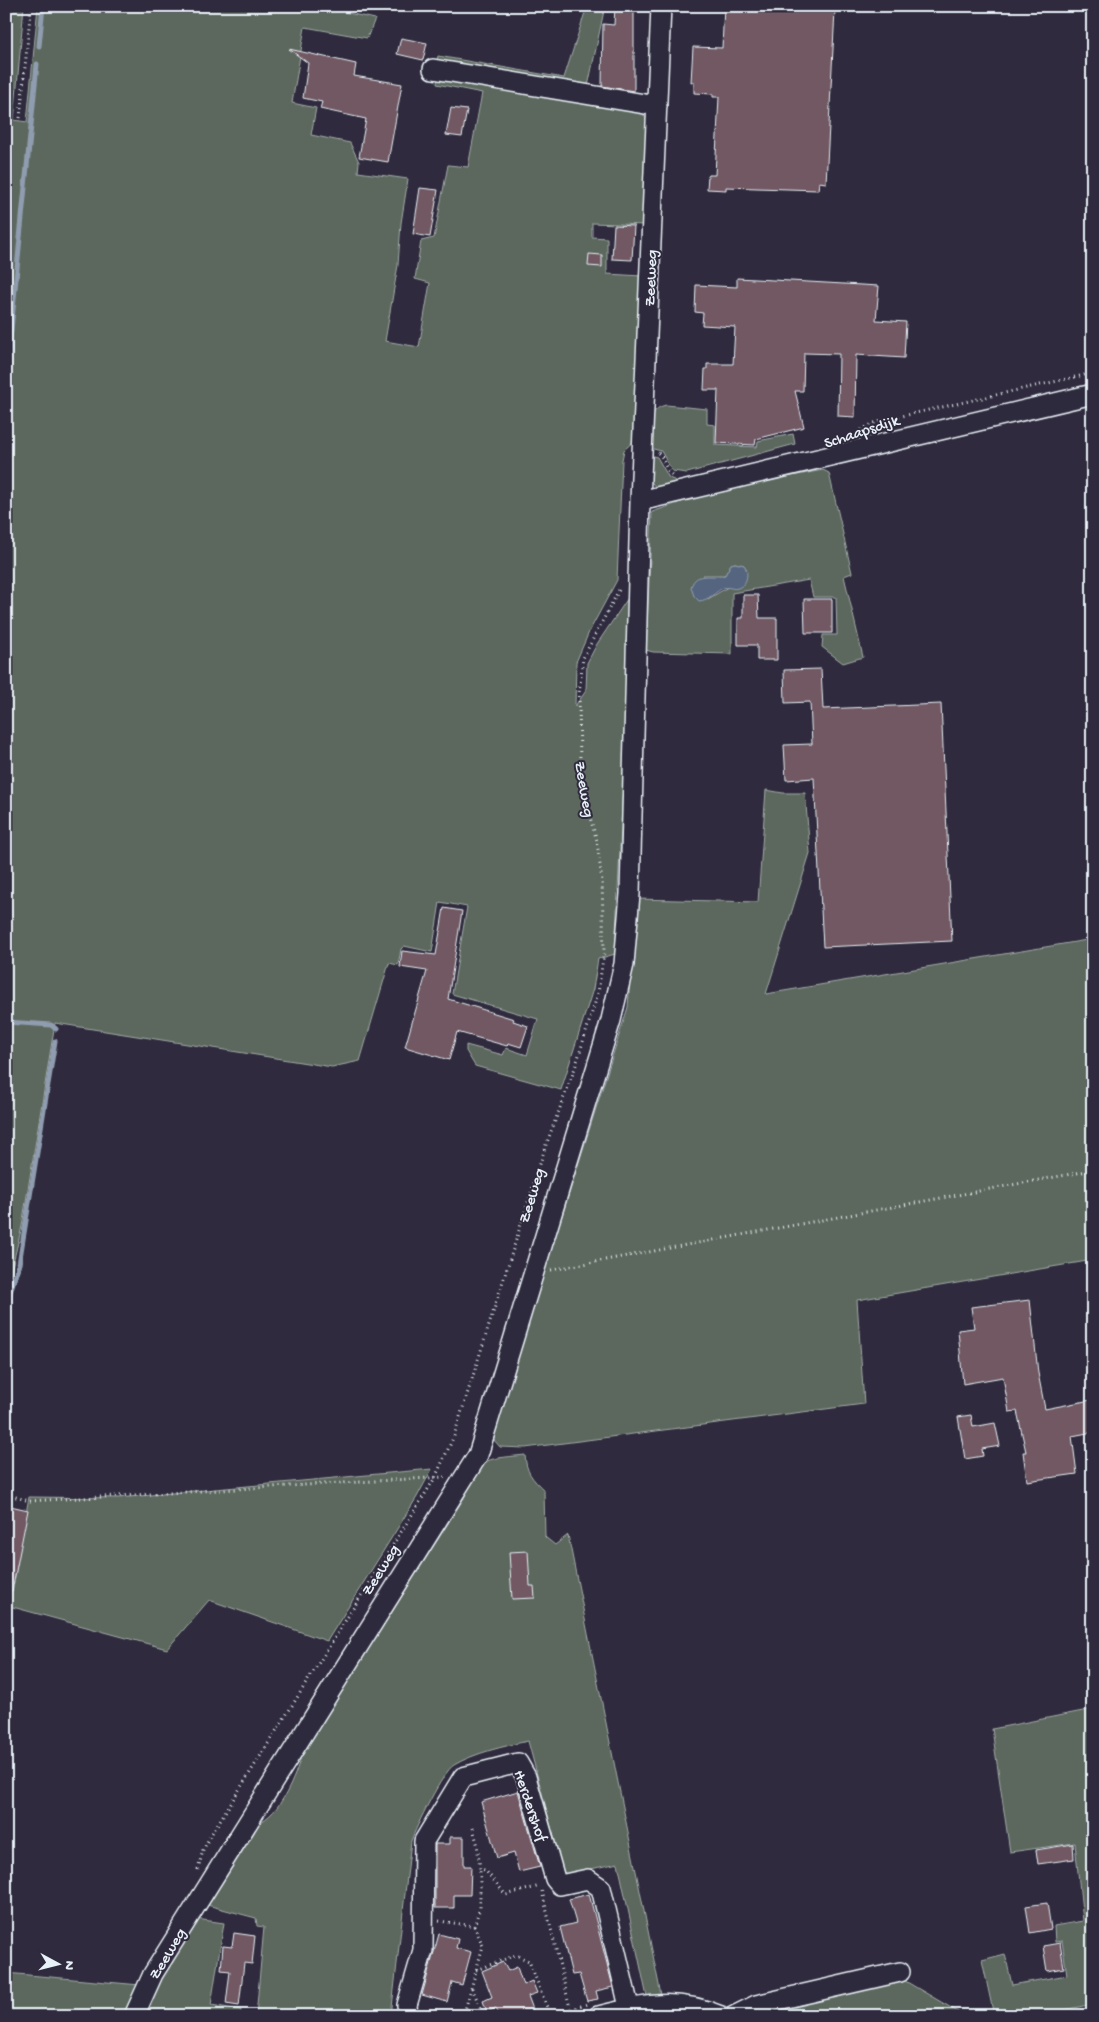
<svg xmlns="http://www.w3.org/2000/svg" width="1099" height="2022" font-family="'Gochi Hand',sans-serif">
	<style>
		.green { fill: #5b685d; stroke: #a2acaa; fill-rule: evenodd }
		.water { fill: #556580; stroke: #909db0 }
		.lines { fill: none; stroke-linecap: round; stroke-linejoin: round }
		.stream { stroke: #909db0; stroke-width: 5 }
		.building { fill: #715962; stroke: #e8f1f8 }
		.minor-casing { stroke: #e8f1f8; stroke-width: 22 }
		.path { stroke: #e8f1f8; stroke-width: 3; stroke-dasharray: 1 4; stroke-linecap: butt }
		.minor { stroke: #2f2a3d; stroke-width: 19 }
		.labels { text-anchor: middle; stroke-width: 4; stroke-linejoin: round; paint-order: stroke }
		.street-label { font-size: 16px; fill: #e8f1f8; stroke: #2f2a3d }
	</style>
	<rect width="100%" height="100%" fill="#2f2a3d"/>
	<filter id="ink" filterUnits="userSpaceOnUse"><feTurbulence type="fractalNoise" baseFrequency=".02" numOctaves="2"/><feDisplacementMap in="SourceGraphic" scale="10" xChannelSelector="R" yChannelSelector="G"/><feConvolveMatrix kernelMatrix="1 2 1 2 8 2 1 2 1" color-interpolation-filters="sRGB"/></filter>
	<g filter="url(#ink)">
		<path class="green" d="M6 6H24L14 120 27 122 38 6H317L375 19 367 38 305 27 292 103 316 108 311 135 350 143 359 162 358 172 408 179 401 223 398 265 385 341 419 347 430 283 415 279 421 241 434 238 448 165 468 167 482 93 437 84 438 76 639 108 649 123 644 225 592 223V237L607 238V274L642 276 636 439 624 450 622 460 617 580 589 632 576 662 575 706 586 691 587 663 597 644 632 592 615 954 598 959 593 989 561 1090 475 1066 466 1051V1045L503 1055 506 1048 527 1055 538 1019 452 994 467 907 440 902 432 952 404 946 401 949 398 965 389 963 360 1061 332 1067 55 1023 22 1226 6 1292Z
			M587 6H605L587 91 436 64 438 56 564 78Z
			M666 405 707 409V424L715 425V445L757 447 758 441 793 434 795 444 687 473 672 471 661 451 650 448C650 431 646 409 666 405Z
			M649 455 657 457 669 478 686 485C651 491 650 492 649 455Z
			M823 470 829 473 852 573 844 576 863 657 843 663 822 647 823 635H837L836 597H813L809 580 732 593V654L653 652 646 650 652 512 710 492ZM735 563 744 565 747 570 728 587 708 599 703 575H725L731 564Z
			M766 790 783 793H805L810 853 766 994 1093 939V1260L857 1300 864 1404 525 1448 500 1447 494 1440V1431L628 1007 636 899 758 902Z
			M525 1455C526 1472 532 1479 544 1490L545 1537 555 1545 568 1535 661 1995 647 1997 618 1863 564 1875 528 1741C505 1746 474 1753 454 1765 443 1771 416 1827 411 1841L391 2016H256L264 1927 257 1926 256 1918 207 1905 257 1824C282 1812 294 1779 302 1754L464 1498C482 1456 480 1460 525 1455Z
			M432 1469 417 1497 327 1641 209 1600 167 1649 9 1606 29 1497 118 1498Z
			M1093 1709V2004L1034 2016H994L982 1960 1005 1954 1012 1985 1067 1975 1062 1941 1055 1942 1054 1926 1083 1921 1075 1843 1010 1852 992 1729Z
			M196 1919 224 1923 211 2005 241 2010 240 2016H142L147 2001Z
			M6 1973 140 1985 125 2016H6Z
			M900 1978 965 2016H750Z"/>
		<path class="water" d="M735 563 744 565C749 572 748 584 738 588 733 590 729 586 723 588 714 593 709 600 699 601L694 596 691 587C696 570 712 579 725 575L731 564Z"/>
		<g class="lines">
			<path class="stream" d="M39 46 43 6
				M6 381 37 64
				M6 1022 51 1025 56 1029
				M6 1305 19 1264 55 1041"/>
		</g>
		<path class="building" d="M615 6H634V91L602 86 603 24 614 25Z
			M724 6H780L835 10 826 183 819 182 818 190 726 187V190L707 189 708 175H715L719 97H713V94L694 93V82H691L693 47 722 48Z
			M401 38 427 43 423 60 397 54Z
			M289 49 356 64 354 76 402 84 388 162 359 157 366 119 320 109 322 102 303 98 308 63Z
			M451 108 467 110 462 137 446 135Z
			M420 188 438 190 430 237 413 234Z
			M614 225 634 226 632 260 612 259Z
			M589 254 602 255V267L588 266Z
			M737 278 879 286 876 320 906 322 904 358 856 355 855 417 838 416 839 354 804 353 803 391H795L804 427 756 439 755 445 716 443 718 390H704L705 369H707V364H733L735 327 702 325 703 313 695 312 696 285 737 287Z
			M743 595H758L759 618H777V660H757V645H738V618H743Z
			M804 599H832V633H805Z
			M821 669 823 709 941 704 952 941 823 947 814 778 786 780 784 745 812 744 810 702 785 703 784 670Z
			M444 908 462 911 448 999 514 1019 513 1021 528 1026 521 1047 508 1043 507 1046 457 1032 449 1060 405 1047 427 971 400 967 402 951 436 955Z
			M1030 1300 1038 1373 1045 1409 1091 1400 1093 1432 1072 1436 1077 1474 1027 1481 1023 1452H1026L1017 1411 1009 1412 1003 1377 963 1384 958 1330 974 1328 971 1307Z
			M971 1415 973 1427 995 1423 1000 1446 982 1449 983 1456 965 1459 958 1417Z
			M6 1505 28 1510 12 1591 6 1590Z
			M528 1551 530 1586H534L535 1598 512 1599 509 1552Z
			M518 1791 540 1867 519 1872 514 1853 497 1858 481 1802Z
			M450 1837H464V1866H471L470 1895H454V1908H435V1844H450Z
			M1073 1844 1074 1859 1038 1864 1036 1850Z
			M589 1894 613 1987 596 1991 598 1999 587 2001 579 1974 572 1975 560 1927 576 1923 569 1899Z
			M1047 1903 1051 1929 1030 1933 1026 1906Z
			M234 1933 255 1936 252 1964 244 1963 239 2006 226 2004 230 1971 221 1970 223 1946 232 1947Z
			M439 1934 458 1939 456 1948 471 1952 462 1985 452 1982 447 2002 422 1995Z
			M1060 1943 1064 1968 1047 1971 1043 1946Z
			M503 1962 508 1971 517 1967 523 1985 532 1981 537 1993 528 1996 534 2012 523 2016H499L496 2008 487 2012 483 2001 492 1997 482 1971Z"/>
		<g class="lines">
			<g class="minor-casing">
				<path id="minor" d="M433 69 657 106
					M640 501 1093 394
					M134 2016 153 1974 478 1455 611 1020 624 964 630 894 640 501 661 6
					M408 2016 407 2005 423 1950 424 1841 463 1777 518 1763 526 1777 555 1879 560 1885 588 1879 601 1888 629 2007
					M598 2016C644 2005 675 1997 721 2016
					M734 2016 756 2005 900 1972"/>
			</g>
			<path class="path" d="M20 118 31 6
				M861 430 874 423 889 419 1093 373
				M658 453C666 459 664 471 674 476
				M551 1270 1093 1170
				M6 1494 29 1501 445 1477
				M473 1828 477 1843 480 1869 485 1870 506 1895 540 1886
				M198 1870 203 1850 212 1833 435 1478 454 1436 546 1145 575 1068 598 993 604 952 602 881 597 841 586 804 580 764 579 694 583 658 620 588
				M542 1891 570 2008
				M439 1921 474 1926 480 1908V1869
				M476 1970 516 1955 529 1961 547 2007 546 2016
				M472 1988 484 2016
				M454 2016 465 2010 483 1946 474 1926
				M552 2016 587 2004"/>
			<use href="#minor" class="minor"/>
		</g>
	</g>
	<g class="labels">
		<g class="street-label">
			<text transform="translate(649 278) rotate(-88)" y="6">Zeeweg</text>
			<text transform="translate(861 430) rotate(-18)" y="6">Schaapsdijk</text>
			<text transform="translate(586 789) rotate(80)" y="6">Zeeweg</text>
			<text transform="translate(530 1195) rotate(-73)" y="6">Zeeweg</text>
			<text transform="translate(379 1569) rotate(-58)" y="6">Zeeweg</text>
			<text transform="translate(532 1805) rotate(71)" y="6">Herdershof</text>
			<text transform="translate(166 1953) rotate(-59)" y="6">Zeeweg</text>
		</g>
	</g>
	<rect width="1099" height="2022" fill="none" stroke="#2f2a3d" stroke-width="25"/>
	<rect x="12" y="12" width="1074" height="1997" fill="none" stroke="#e8f1f8" stroke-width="2" filter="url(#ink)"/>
	<g transform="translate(58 1964) rotate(97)" stroke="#2f2a3d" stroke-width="4" paint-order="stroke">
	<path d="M0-4L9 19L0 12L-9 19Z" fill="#e8f1f8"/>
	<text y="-8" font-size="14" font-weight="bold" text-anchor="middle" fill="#e8f1f8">N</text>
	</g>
</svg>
